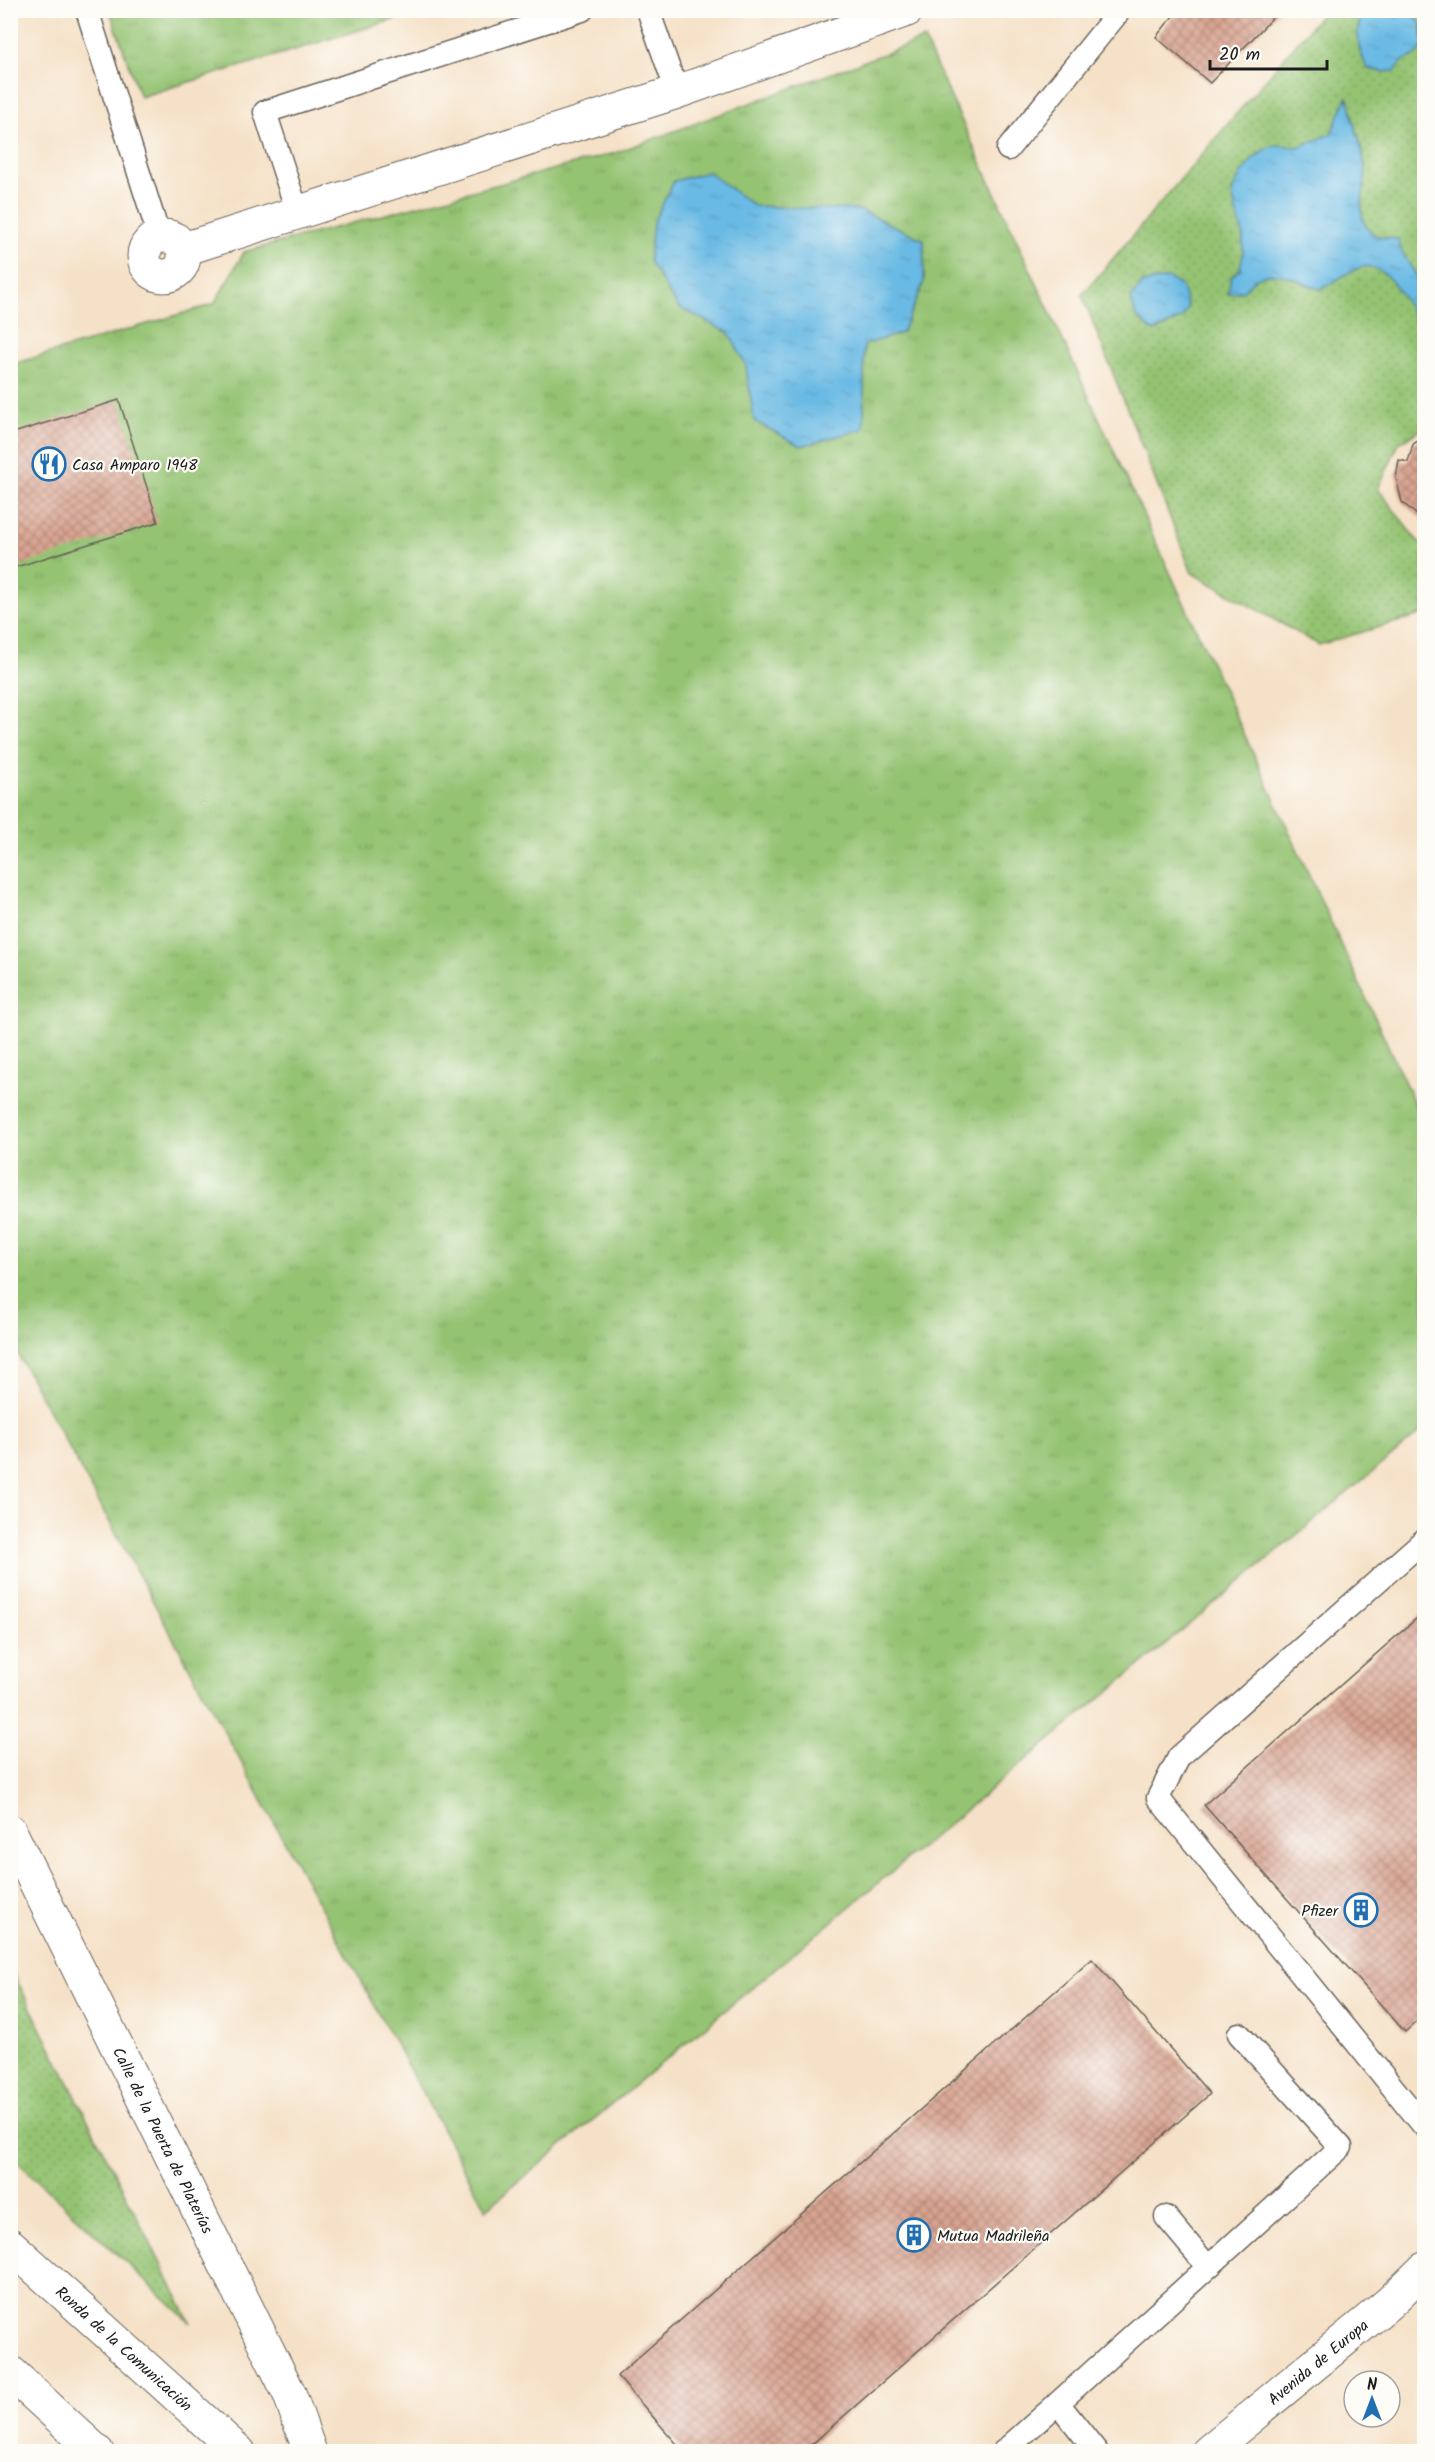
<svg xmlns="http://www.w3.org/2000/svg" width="1435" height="2462" font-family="Kalam,sans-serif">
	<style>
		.grass { fill: url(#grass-tufts); stroke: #587047; stroke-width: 1.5 }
		.garden { fill: url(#garden-dots); stroke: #587047; stroke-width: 1.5 }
		.water { fill: url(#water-ripples); stroke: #426b80; stroke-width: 1.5 }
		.building { fill: url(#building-cross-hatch) }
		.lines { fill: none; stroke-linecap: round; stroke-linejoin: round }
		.service-casing { stroke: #686158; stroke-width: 25 }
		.minor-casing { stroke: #686158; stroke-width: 35 }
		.service { stroke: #fff; stroke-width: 22 }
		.minor { stroke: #fff; stroke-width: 33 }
		.labels { text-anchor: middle; stroke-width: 4.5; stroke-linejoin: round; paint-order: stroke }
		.poi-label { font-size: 16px; fill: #1c1c1c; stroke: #fdfcf7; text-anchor: start }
		.street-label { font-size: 16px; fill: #1c1c1c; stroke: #fdfcf7 }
	</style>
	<defs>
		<pattern id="grass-tufts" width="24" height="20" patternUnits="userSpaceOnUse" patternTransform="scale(1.5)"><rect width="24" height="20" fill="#94c372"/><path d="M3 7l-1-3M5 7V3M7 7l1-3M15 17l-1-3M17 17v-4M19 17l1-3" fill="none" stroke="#7fa762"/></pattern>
		<pattern id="garden-dots" width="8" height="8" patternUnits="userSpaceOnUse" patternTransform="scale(1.5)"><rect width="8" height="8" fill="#94c372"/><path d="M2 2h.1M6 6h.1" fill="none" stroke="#7fa762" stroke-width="1.8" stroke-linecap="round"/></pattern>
		<pattern id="water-ripples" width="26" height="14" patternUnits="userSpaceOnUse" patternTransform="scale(1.5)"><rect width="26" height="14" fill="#69bae4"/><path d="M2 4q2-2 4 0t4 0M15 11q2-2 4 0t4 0" fill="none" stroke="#5a9fc3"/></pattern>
		<pattern id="building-cross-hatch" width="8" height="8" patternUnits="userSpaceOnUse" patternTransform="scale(1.5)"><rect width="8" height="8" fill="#d9a492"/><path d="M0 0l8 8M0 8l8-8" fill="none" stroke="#af8576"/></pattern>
	</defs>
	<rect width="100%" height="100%" fill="#fdfcf7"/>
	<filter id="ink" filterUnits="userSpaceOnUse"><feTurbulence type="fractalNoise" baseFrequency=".0167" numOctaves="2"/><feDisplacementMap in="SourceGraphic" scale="12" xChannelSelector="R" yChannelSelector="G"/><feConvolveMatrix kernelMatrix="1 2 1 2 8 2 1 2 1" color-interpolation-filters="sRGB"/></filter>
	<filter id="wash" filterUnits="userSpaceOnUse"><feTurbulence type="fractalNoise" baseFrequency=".008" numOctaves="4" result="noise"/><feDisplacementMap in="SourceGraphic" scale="24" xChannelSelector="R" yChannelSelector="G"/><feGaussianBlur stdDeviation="1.35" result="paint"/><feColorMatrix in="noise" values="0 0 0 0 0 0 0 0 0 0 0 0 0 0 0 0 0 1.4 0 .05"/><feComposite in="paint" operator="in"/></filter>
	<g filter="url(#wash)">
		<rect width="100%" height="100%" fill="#f5e1c7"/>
		<path class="grass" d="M110 11V10L422 11 140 97Z
			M924 39 1424 1124V1429L486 2209 11 1342 10 365 214 304 244 252 615 153Z"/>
		<path class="garden" d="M1324 11H1424V428L1399 443 1378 489 1420 544H1424V614L1319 645 1192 573 1082 295Z
			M11 1969 191 2323 11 2156Z"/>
		<path class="water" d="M1369 10 1413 11 1421 25 1424 43 1418 54 1403 61 1395 71 1383 72 1368 69C1359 53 1350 23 1369 10Z
			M1347 97C1352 106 1351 110 1353 119 1357 135 1364 152 1365 169 1367 188 1353 217 1371 232 1377 238 1389 238 1398 239L1402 252 1424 288V330H1421C1409 310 1388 257 1359 268 1345 273 1334 283 1321 289 1298 284 1281 266 1257 278 1251 281 1248 288 1242 291 1238 292 1232 293 1228 294L1231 277 1240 269 1243 254V233L1236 212 1232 192 1240 175 1253 159 1267 148 1276 145 1298 147 1331 134Z
			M708 172 754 206 860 210 924 240V282L902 333 864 345V429L801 446 754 421 746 366 729 333 678 307 649 261 653 223 674 181Z
			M1168 278 1182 287 1188 308 1182 318 1154 332 1136 316 1131 298 1143 283Z"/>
		<g id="blocks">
			<path class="building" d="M1178 10H1280L1210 83 1156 37Z
				M119 400 158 522 10 569V434Z
				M1424 437V521L1402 502 1396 478 1399 460 1408 462 1413 444Z
				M1424 1612V2015L1405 2032 1204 1805Z
				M1092 1959 1210 2094 803 2452H684L617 2376Z"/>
		</g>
	</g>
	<g filter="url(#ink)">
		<use href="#blocks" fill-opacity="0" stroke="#686158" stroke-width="1.5"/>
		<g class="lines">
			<g class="service-casing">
				<path id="service" d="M87 10 159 236
					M648 10 677 92
					M1008 149 1120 10
					M297 211 265 112 582 10
					M1424 1540 1179 1757 1158 1798 1424 2126
					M1166 2217 1208 2267
					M1003 2452 1058 2403
					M1097 2452 1058 2403 1341 2147 1239 2034"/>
			</g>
			<g class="minor-casing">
				<g id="minor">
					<circle cx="164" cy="256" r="20"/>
					<path d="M184 249 677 92 907 10"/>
					<path id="s1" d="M10 1831 290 2395 310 2452"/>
					<path id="s2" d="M10 2245 239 2452"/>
					<path d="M10 2372 97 2452"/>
					<path id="s3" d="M1208 2452 1389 2303 1424 2269"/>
				</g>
			</g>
			<use href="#service" class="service"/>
			<use href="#minor" class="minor"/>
		</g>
	</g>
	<defs>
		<g id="restaurant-ring" transform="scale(1.725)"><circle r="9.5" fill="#fdfcf7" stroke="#1f6fb2" stroke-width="1.5"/><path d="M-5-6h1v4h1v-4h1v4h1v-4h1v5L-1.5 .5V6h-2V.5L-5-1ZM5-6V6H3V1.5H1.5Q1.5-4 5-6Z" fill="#1f6fb2"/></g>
		<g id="building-ring" transform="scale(1.725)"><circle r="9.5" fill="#fdfcf7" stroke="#1f6fb2" stroke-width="1.5"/><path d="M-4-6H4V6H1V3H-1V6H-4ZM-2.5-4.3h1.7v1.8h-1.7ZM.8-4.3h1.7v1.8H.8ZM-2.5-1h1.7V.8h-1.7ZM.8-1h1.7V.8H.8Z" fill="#1f6fb2"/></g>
	</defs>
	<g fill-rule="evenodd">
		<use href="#restaurant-ring" x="49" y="464"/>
		<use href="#building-ring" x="1361" y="1910"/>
		<use href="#building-ring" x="914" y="2235"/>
	</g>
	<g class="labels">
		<g class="poi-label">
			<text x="72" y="470">Casa Amparo 1948</text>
			<text x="1338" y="1916" text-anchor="end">Pfizer</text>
			<text x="937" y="2241">Mutua Madrileña</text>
		</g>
		<g class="street-label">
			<text dy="6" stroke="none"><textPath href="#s1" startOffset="345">Calle de la Puerta de Platerías</textPath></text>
			<text dy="6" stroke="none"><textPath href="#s2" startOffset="154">Ronda de la Comunicación</textPath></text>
			<text dy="6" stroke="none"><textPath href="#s3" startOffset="142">Avenida de Europa</textPath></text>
		</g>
	</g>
	<rect width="1435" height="2462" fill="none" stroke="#fdfcf7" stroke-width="36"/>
	<g transform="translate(1372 2399)"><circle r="28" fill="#fdfcf7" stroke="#a3a29f" stroke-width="1.5"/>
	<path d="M0-4.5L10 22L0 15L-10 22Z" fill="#1f6fb2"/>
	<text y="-9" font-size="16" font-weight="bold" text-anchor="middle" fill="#1c1c1c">N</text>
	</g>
	<path d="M1210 60v9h117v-9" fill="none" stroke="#1c1c1c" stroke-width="3"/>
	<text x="1219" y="60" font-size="18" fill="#1c1c1c" stroke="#fdfcf7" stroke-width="4.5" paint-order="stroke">20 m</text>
</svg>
